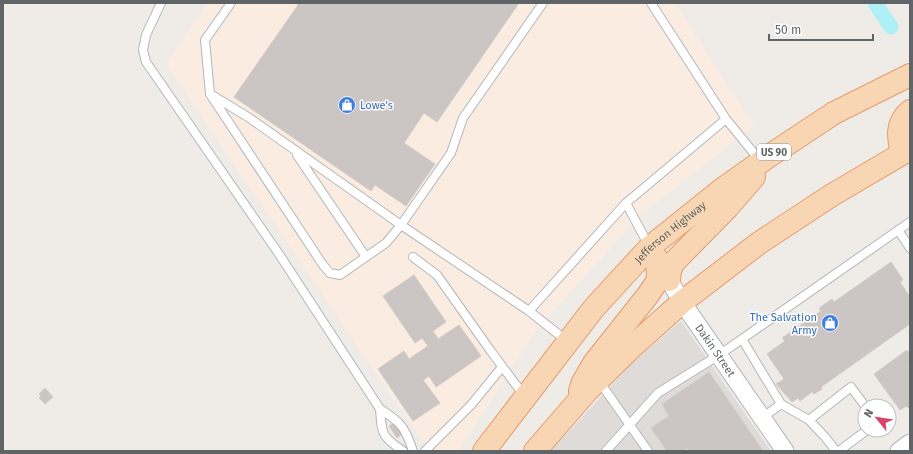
<svg xmlns="http://www.w3.org/2000/svg" width="913" height="454" font-family="'Fira Sans',sans-serif">
	<style>
		.commercial { fill: #fbece1 }
		.industrial { fill: #dfdbd9 }
		.lines { fill: none; stroke-linecap: round; stroke-linejoin: round }
		.canal { stroke: #aff0f8; stroke-width: 15 }
		.building { fill: #cbc6c4; stroke: #d4cbc6 }
		.service-casing { stroke: #b2b7b8; stroke-width: 10 }
		.minor-casing { stroke: #b2b7b8; stroke-width: 19 }
		.primary-casing { stroke: #e69a6a; stroke-width: 24 }
		.service { stroke: #fff; stroke-width: 8 }
		.minor { stroke: #fff; stroke-width: 17 }
		.primary { stroke: #f8d6b4; stroke-width: 22 }
		.labels { text-anchor: middle; stroke-width: 3; stroke-linejoin: round; paint-order: stroke }
		.shield { fill: #fff; stroke: #8f9394; stroke-width: 1 }
		.shield-label { font-size: 10px; font-weight: bold; fill: #5f6566 }
		.shop-label { font-size: 11px; fill: #366cbe; stroke: #fff; text-anchor: start }
		.street-label { font-size: 11px; fill: #5f6566; stroke: #fff }
	</style>
	<rect width="100%" height="100%" fill="#efebe7"/>
	<path class="commercial" d="M207 3H675L754 126 642 214 538 328 458 451H429L166 64Z"/>
	<path class="industrial" d="M681 321 771 451H551L631 364Z"/>
	<g class="lines">
		<path class="canal" d="M875 3 891 27"/>
	</g>
	<path class="building" d="M296 3H519L437 122 424 113 404 143 435 164 406 206 375 185 371 191 234 97 298 5Z
		M891 262 903 280 900 282 910 297V324L821 387 822 389 814 394 812 392 800 401 798 398 792 402 776 384 784 379 767 354 785 341 782 338 821 311 819 308 832 299 834 302Z
		M414 275 446 322 433 331 438 339 459 325 481 356 436 387 429 376 423 380 440 403 413 421 378 369 404 351 409 359 428 346 422 338 415 343 383 296Z
		M907 350 910 354V366L908 367 910 370V406L908 408 906 406 900 410 874 374Z
		M709 372 763 451H689L687 448 683 451H667L651 428 669 416 662 404Z
		M45 388 53 397 45 404 39 398 41 396 39 394Z
		M395 422 402 434 397 438 389 426Z"/>
	<g class="lines">
		<g class="service-casing">
			<path id="service" d="M161 3 146 35 143 50 146 62 279 254 380 409C401 422 405 427 413 451
				M543 3 463 118 451 153 401 225 529 311 626 203 726 119 651 3
				M210 94 248 117 401 225 386 243 340 275 330 273 323 265 210 94 205 40 231 3
				M726 119 761 162
				M297 155 366 257
				M626 203 649 246
				M898 230 910 248
				M413 257 437 275 490 350 525 397
				M529 311 567 341
				M742 339 781 404 762 418
				M599 381 648 451
				M781 404 809 420 825 437 836 451
				M380 409C382 434 381 436 403 451
				M809 420 851 387 865 406
				M425 451 471 405 502 367
				M606 451 658 393 719 355 910 222
				M839 451 867 430"/>
		</g>
		<g class="minor-casing">
			<g id="minor">
				<path id="s1" d="M663 270 682 302 785 451"/>
				<path d="M899 451 910 443"/>
			</g>
		</g>
		<g class="primary-casing">
			<g id="primary">
				<path d="M902 153C898 137 896 123 910 111"/>
				<path d="M669 280 670 271 673 263 728 207 754 177"/>
				<path d="M580 391 582 384 594 363 648 295 658 280 657 259"/>
				<path id="s2" d="M484 451 594 308 650 247 721 190 769 156 834 113 910 75"/>
				<path d="M535 451 587 391 633 346 682 302 759 243 832 195 910 149"/>
			</g>
		</g>
		<use href="#service" class="service"/>
		<use href="#minor" class="minor"/>
		<use href="#primary" class="primary"/>
	</g>
	<defs>
		<g id="shop-disc" transform="scale(0.9)"><circle r="9.5" fill="#3f7fe0" stroke="#fff"/><path d="M-5-2.5h2.3a2.7 3.5 0 0 1 5.4 0H5L5.5 6h-11ZM-1.5-2.5h3a1.5 2.3 0 0 0-3 0Z" fill="#fff"/></g>
	</defs>
	<g fill-rule="evenodd">
		<use href="#shop-disc" x="347" y="105"/>
		<use href="#shop-disc" x="830" y="323"/>
	</g>
	<g class="labels">
		<rect class="shield" x="757" y="144" width="34" height="16" rx="3"/>
		<g class="shield-label">
			<text x="774" y="156">US 90</text>
		</g>
		<g class="shop-label">
			<text x="360" y="109">Lowe's</text>
			<text x="817" y="321" text-anchor="end">The Salvation<tspan x="817" dy="13">Army</tspan></text>
		</g>
		<g class="street-label">
			<text dy="4" stroke="none"><textPath href="#s2" startOffset="288">Jefferson Highway</textPath></text>
			<text dy="4" stroke="none"><textPath href="#s1" startOffset="96">Dakin Street</textPath></text>
		</g>
	</g>
	<rect width="913" height="454" fill="none" stroke="#5f6566" stroke-width="8"/>
	<g transform="translate(877 418) rotate(300)"><circle r="19" fill="#ffffff" stroke="#bfc1c2"/>
	<path d="M0-3L7 15L0 10L-7 15Z" fill="#db4269"/>
	<text y="-6" font-size="11" font-weight="bold" text-anchor="middle" fill="#5f6566">N</text>
	</g>
	<path d="M769 34v6h104v-6" fill="none" stroke="#5f6566" stroke-width="2"/>
	<text x="775" y="34" font-size="12" fill="#5f6566" stroke="#ffffff" stroke-width="3" paint-order="stroke">50 m</text>
</svg>
